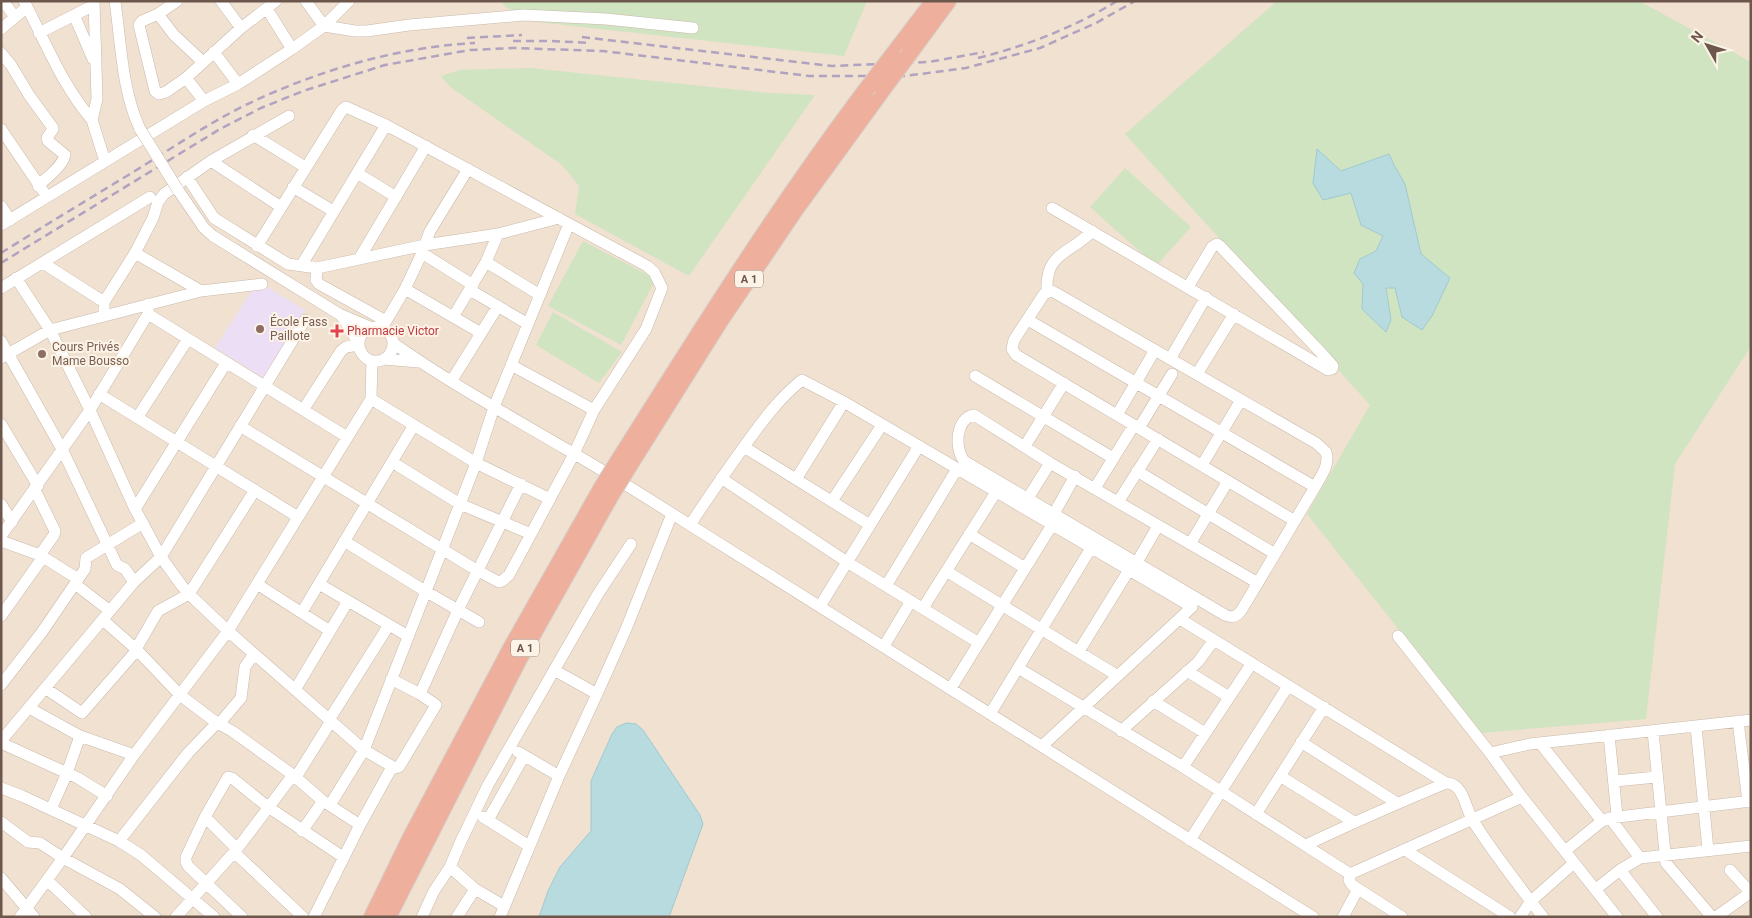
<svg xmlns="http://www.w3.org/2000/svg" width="1752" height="918" font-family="Roboto,sans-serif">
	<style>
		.residential { fill: #f0e1d0 }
		.education { fill: #ecdef5 }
		.green { fill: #d0e4c1 }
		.water { fill: #b8dbe0; stroke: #9fcad1 }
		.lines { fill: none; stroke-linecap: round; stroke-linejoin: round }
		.minor-casing { stroke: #cab9ac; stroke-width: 12 }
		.highway-casing { stroke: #d6d0cd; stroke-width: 18 }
		.minor { stroke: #fff; stroke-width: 11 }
		.highway { stroke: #eeb09d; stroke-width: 16 }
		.rail { stroke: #b1a2c0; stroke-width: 2.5; stroke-dasharray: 8 5; stroke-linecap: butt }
		.minor-bridge-casing { stroke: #cab9ac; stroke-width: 12; stroke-linecap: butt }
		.highway-bridge-casing { stroke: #d6d0cd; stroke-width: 18; stroke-linecap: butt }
		.minor-bridge { stroke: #fff; stroke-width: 11 }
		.highway-bridge { stroke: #eeb09d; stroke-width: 16 }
		.education-dot { fill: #8d6e63; stroke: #fdf3e6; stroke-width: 2 }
		.health-dot { fill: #e0444e; stroke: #fdf3e6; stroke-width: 2 }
		.labels { text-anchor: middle; stroke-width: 4; stroke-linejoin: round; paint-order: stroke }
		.shield { fill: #fdf3e6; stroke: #98857a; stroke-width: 1 }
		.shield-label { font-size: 11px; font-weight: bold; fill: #6d564b }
		.education-label { font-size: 12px; fill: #785e54; stroke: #fdf3e6; text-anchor: start }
		.health-label { font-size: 12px; fill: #be3a42; stroke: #fdf3e6; text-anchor: start }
	</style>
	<rect width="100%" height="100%" fill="#f9efe1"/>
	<path class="residential" d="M1 1H1751V917H1Z"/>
	<path class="education" d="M267 287 305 310 264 378 215 348 253 289Z"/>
	<path class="green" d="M502 1H867L844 56 528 21 503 5Z
		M1277 1H1639L1751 62V346L1675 464 1646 719 1481 733 1307 514 1370 405 1125 134Z
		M530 68 770 93 815 95 689 276 575 214 579 186 562 165 449 86 441 76 460 70Z
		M1125 168 1191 227 1156 266 1090 207Z
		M583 241 656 279 621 345 548 306Z
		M553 312 622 352 599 383 536 345Z"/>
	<path class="water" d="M1317 149 1341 171 1389 154 1394 165 1405 184 1421 254 1450 278 1432 316 1422 330 1402 317 1395 288H1386L1391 320 1386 332 1362 309 1363 284 1354 273 1360 259 1376 251 1383 236 1361 225 1351 193 1323 200 1313 183Z
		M626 723 636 724 643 730 700 815 703 824 669 917H539L548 891 560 867 591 831V781L612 734 617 727Z"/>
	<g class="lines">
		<g class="minor-casing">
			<path id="minor" d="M3 1 15 17
				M24 1C45 41 62 85 92 120
				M94 1 97 99 92 120 105 161
				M115 1C121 43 122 91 140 129
				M177 1 158 14 142 21 139 25 155 91 159 94 166 92 186 78 241 28 276 1
				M221 1 241 28
				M306 1 324 26 349 1
				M267 9 292 49
				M158 14 174 35 203 62
				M74 15 93 59
				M1 29 27 7
				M39 33 94 5
				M214 52 238 84
				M1 53 11 65 29 95 53 128V129L47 138 48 141 65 155C62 167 47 177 38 186
				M186 78 204 101
				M1 129 43 191
				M253 135 305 167
				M211 161 281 207
				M357 173 396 197
				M187 177 214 218 288 264 317 268 425 245 498 234 559 218
				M293 187 333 211
				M178 190 204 228 213 236 339 314 372 328
				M1 206 10 220
				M1052 208 1328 370 1332 369 1333 366 1326 358 1220 246 1217 244 1212 247 1188 287
				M1 225 204 101 238 84 292 49 324 26 355 31H367L409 25 524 15 606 19 693 28
				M135 253 201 291
				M422 253 473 285
				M359 259 426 146
				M486 262 540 295
				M43 263 104 302
				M301 266 386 125
				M317 268 316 280 319 284 386 321
				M16 278 50 330 90 410 135 509 161 557 182 586 189 594 228 631 364 750 395 768 399 767 436 705 420 694 391 679
				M1 288 150 197
				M405 289 481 333
				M470 290 528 324
				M1047 292C1045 251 1070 255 1092 231
				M148 314 347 437
				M104 316V302L135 253 153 218 158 202 164 194 211 161 289 116
				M453 317 486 262 498 234
				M1028 320 1315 487
				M359 344a17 17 0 1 1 34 0a17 17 0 1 1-34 0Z
				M382 328 405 289 422 253 430 231 468 169
				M1 341 63 451 117 565 125 569 134 582
				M393 343C448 382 508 415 566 449 608 473 649 499 690 525L1313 917
				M1 358 50 330 201 291 262 284
				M384 359 418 362
				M1170 359 1206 297
				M511 365 594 410
				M1197 374 1234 314
				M975 376 1113 458
				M452 380 498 306
				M99 394 298 517
				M371 399 476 463 550 499
				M303 410 341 351 346 347 359 345 350 329 342 317
				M1117 415 1155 350
				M137 418 188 339
				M1 424 38 486
				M240 426 478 571 499 582 502 581 509 575 574 454 594 410 646 329 662 288 654 272 647 266 386 125 346 107 342 110 257 246
				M1139 428 1172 374
				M1025 446 1064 383
				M744 447 870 525
				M392 462 460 504 531 534
				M1202 465 1241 400
				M1137 471 1275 554
				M721 478 847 562 979 643
				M796 479 844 402
				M1095 488 1134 425
				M35 490 55 531 54 535 40 555
				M1028 498 1050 463
				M832 501 882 425
				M1118 502 1158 439
				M1 504 12 522
				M135 509 226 363
				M1051 519 1075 476
				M690 525C707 499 725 473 743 448 761 423 778 399 802 380L844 402 1192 607 1042 746
				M969 534 1025 568
				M1 536 90 410 148 314V304
				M1 541 40 555 78 579
				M344 541 425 591 479 622
				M1190 544 1228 481
				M1137 562 1158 526
				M946 571 1118 676
				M1258 583 1050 463 974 415C956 418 954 448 964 461L1225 615C1232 618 1236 617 1241 611L1315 487C1321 476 1330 465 1326 452L1316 443 1054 292 1051 291 1044 294 1014 340 1012 349 1016 355 1295 521
				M75 584 110 611
				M257 584 330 631
				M319 584 408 636
				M886 586 957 469
				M820 606 919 446
				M923 608 996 492
				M302 612 414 425
				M1 616 43 557
				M1180 619 1446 783
				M103 620 137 650 180 695 217 723 232 731 293 775 323 801 360 825
				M1398 636 1490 753 1522 797 1617 917
				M884 646 911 601
				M136 649 158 611 189 594 255 490
				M1079 651 1129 570
				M1018 668 1183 767 1350 874
				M554 670 597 694
				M1187 671 1229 697
				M1 685 42 632 85 569 86 558 143 523
				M45 688 82 713 137 650
				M951 688 1052 525
				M295 690 348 601
				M420 694 458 610 521 484
				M1153 701 1205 733
				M29 708 80 736
				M990 714 1091 548
				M329 720 389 625
				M1738 721 1748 802
				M219 724 241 698 245 667 254 654
				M1696 726 1708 850
				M1121 731 1198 662 1214 640
				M1653 731 1666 863 1712 917
				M1609 735 1617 816
				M1 741 134 582 161 557 305 320
				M1301 742 1397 803
				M1 743 78 778 107 796
				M1540 743 1602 821
				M518 752 559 776
				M1490 753 1530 744 1751 720
				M1183 767 1252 663
				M1280 776 1354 822
				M296 777 331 721
				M1615 781 1657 777
				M1 788 22 796 119 841 141 855 214 917
				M330 805 364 750 476 463 494 407 569 224
				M51 809 67 773 80 736 134 755
				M1256 814 1324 707
				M205 817 237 849
				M483 817 529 846
				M1610 818 1640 858
				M488 820 524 756
				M1 822 28 842 40 843 63 858 120 889 155 917
				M302 831 323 801
				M1190 840 1288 686
				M119 841 188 753 217 723
				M1306 845C1352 823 1398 803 1446 783 1464 783 1465 808 1473 821 1494 854 1519 886 1543 917
				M1405 850 1510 917
				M1565 851 1602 821 1610 818 1751 801
				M234 852 303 917
				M450 867 475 889 504 906
				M1620 870 1657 917
				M1730 870 1751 893
				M1 878 34 917
				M47 880 86 917
				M1596 889 1620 870 1640 858 1751 846
				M20 917 63 858 134 755 228 631 371 399 372 361
				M176 917 237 849 293 775
				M242 917 188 866 186 862V857L205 817 228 777 232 778 268 807 343 857
				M314 917 360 825 392 767
				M422 917 434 891 450 867 461 841 488 785 598 594 631 544
				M457 917 475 889
				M500 917 559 776 597 694 626 629 672 514
				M1343 917 1358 889
				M1402 917 1352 885 1349 880 1350 874 1522 797
				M1520 917 1531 901 1574 863
				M1716 917 1751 892"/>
		</g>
		<g class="highway-casing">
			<path id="highway" d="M909 54 948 1
				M892 56 934 1
				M614 468C695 339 775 211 866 90
				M624 474 720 321 795 210 883 89
				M372 917 411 837 510 650 601 489
				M388 917 519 659 611 495"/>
		</g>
		<use href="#minor" class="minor"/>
		<use href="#highway" class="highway"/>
		<path class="rail" d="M582 37 832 66 929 62 984 52
			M467 38 522 35
			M513 41H552L590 43
			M978 58C1026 46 1075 27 1117 1
			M1 253C44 226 87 200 130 174 171 149 211 121 254 101 323 69 399 47 475 43
			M1 263 220 129 261 108 303 91 385 65 470 50 513 48 603 51 809 76H905L966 68 1040 48 1096 23 1135 1"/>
		<g class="minor-bridge-casing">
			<path id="minor-bridge" d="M140 129 178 190"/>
		</g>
		<g class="highway-bridge-casing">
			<path id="highway-bridge" d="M883 89 909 54
				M866 90 892 56
				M601 489 614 468
				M611 495 624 474"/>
		</g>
		<use href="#minor-bridge" class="minor-bridge"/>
		<use href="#highway-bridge" class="highway-bridge"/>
	</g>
	<g class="education-dot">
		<circle cx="260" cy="329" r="5"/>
		<circle cx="42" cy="354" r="5"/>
	</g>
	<path class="health-dot" d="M334.5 323.5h5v5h5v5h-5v5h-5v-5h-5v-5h5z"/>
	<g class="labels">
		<g class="shield">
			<rect x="735" y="270.5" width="28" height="17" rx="4"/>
			<rect x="511" y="639.5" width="28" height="17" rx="4"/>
		</g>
		<g class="shield-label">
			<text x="749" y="283">A 1</text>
			<text x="525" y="652">A 1</text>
		</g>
		<g class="education-label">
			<text x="270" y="326">École Fass<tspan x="270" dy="14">Paillote</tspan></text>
			<text x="52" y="351">Cours Privés<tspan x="52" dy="14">Mame Bousso</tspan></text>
		</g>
		<g class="health-label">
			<text x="347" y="335">Pharmacie Victor</text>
		</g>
	</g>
	<rect width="1752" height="918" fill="none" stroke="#6d564b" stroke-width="5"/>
	<g transform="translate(1707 45) rotate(309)" stroke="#fdf3e6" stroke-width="4" paint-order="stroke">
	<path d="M0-4L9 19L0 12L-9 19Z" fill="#6d564b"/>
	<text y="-8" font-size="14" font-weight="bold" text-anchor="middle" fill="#6d564b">N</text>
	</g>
</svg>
